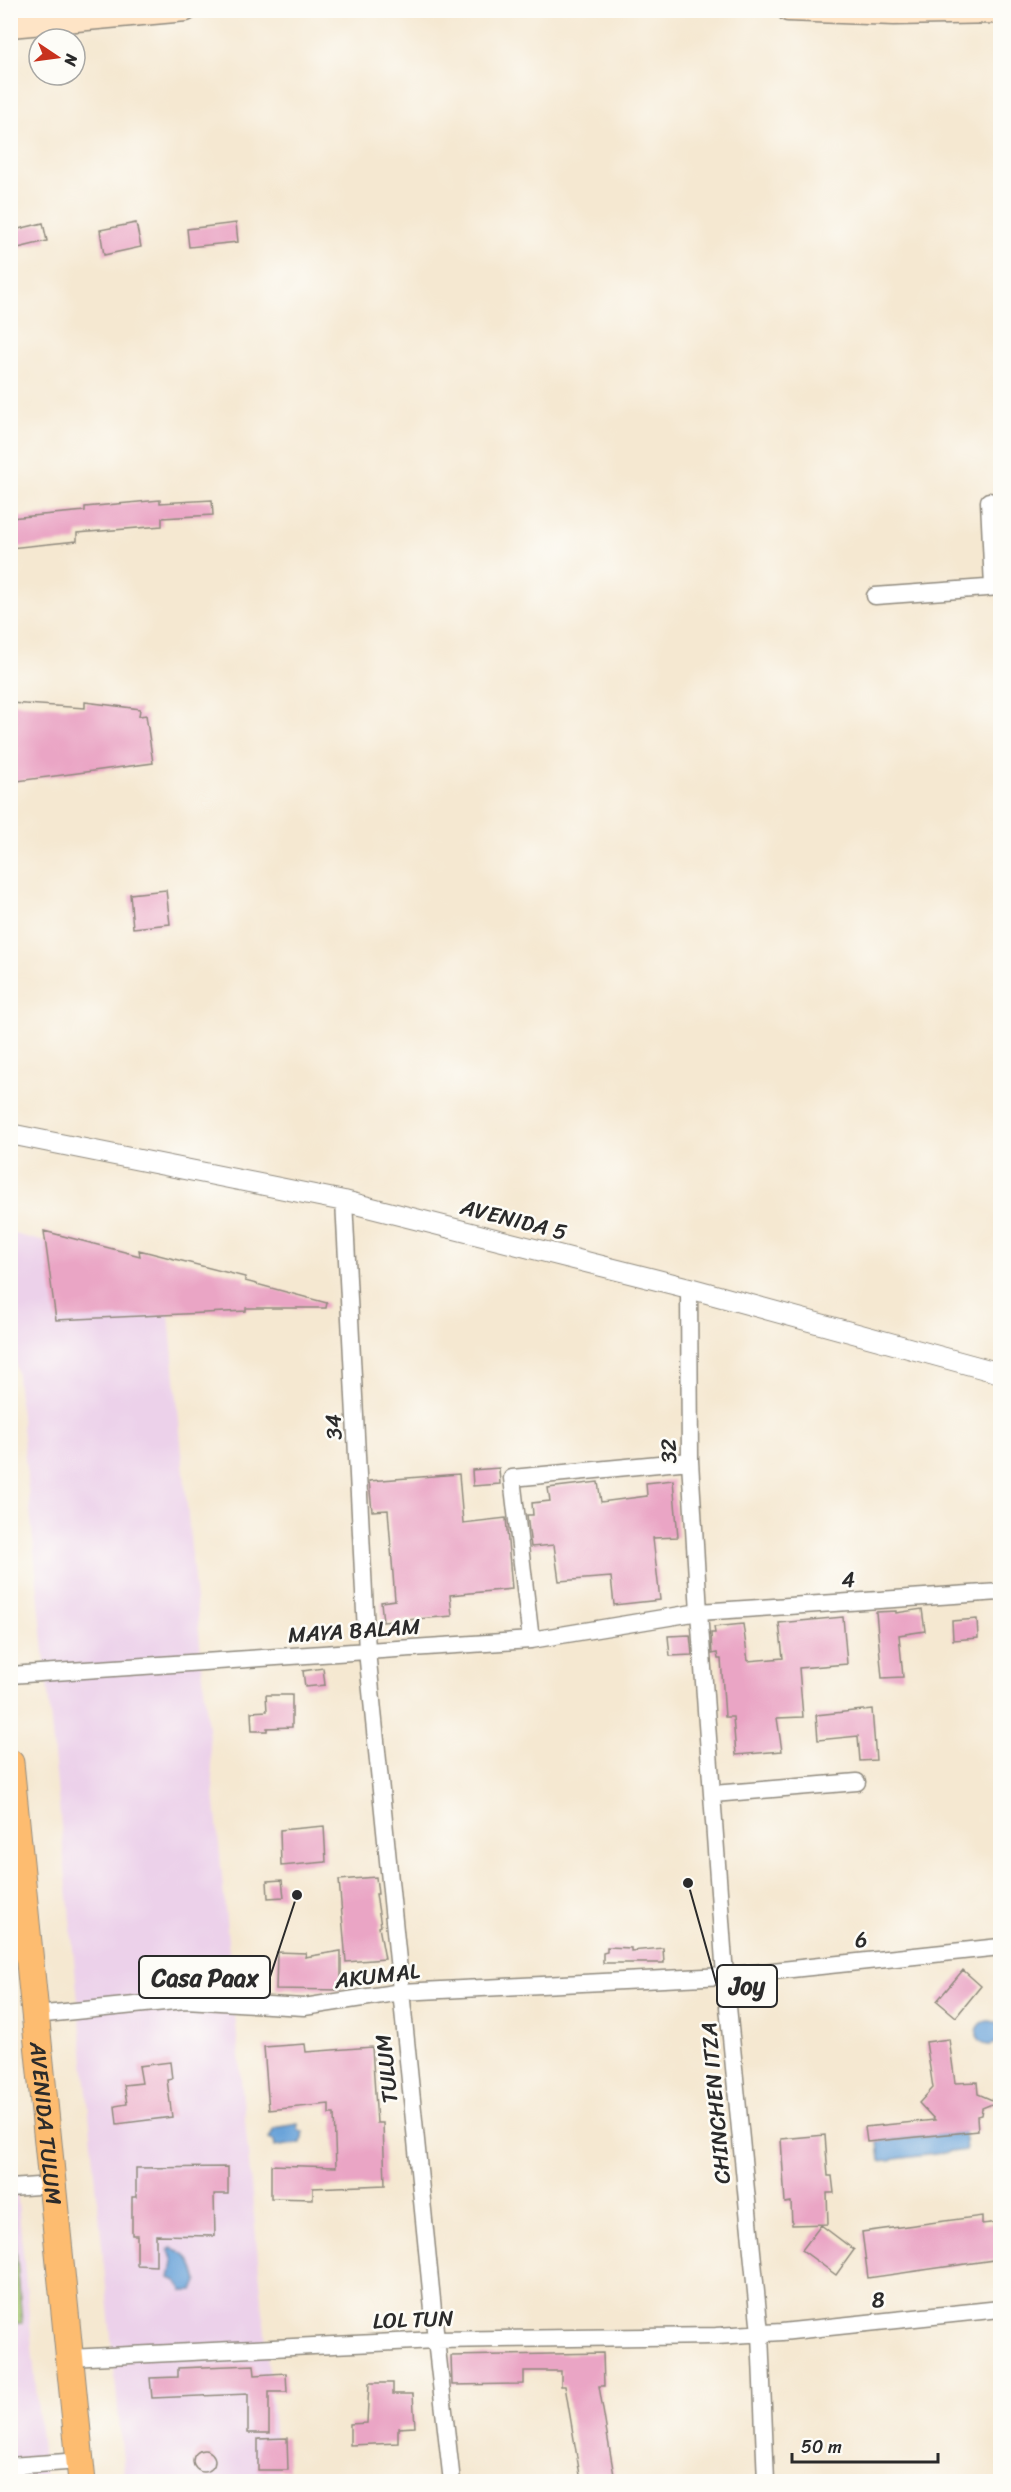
<svg xmlns="http://www.w3.org/2000/svg" width="1011" height="2492" font-family="Sriracha,sans-serif">
	<style>
		.built { fill: #ecd1ea }
		.green { fill: #a5c871; stroke: #687a4e; stroke-width: 1.5 }
		.water { fill: #69a3d9; stroke: #4a6782; stroke-width: 1.5 }
		.building { fill: #eaa5c5 }
		.lines { fill: none; stroke-linecap: round; stroke-linejoin: round }
		.minor-casing { stroke: #908a7e; stroke-width: 19 }
		.tertiary-casing { stroke: #908a7e; stroke-width: 22 }
		.secondary-casing { stroke: #908a7e; stroke-width: 25 }
		.trunk-casing { stroke: #908a7e; stroke-width: 29 }
		.minor { stroke: #fff; stroke-width: 16 }
		.tertiary { stroke: #fff; stroke-width: 20 }
		.secondary { stroke: #fee4c6; stroke-width: 22 }
		.trunk { stroke: #fdbc70; stroke-width: 27 }
		.labels { text-anchor: middle; stroke-width: 5; stroke-linejoin: round; paint-order: stroke }
		.street-label { font-size: 22px; fill: #2b2b2b; stroke: #fdfcf7 }
		.leader { fill: none; stroke: #2b2b2b; stroke-width: 2 }
		.callout-dot { fill: #2b2b2b; stroke: #fdfcf7; stroke-width: 2 }
		.callout { fill: #fdfcf7; stroke: #2b2b2b; stroke-width: 2 }
		.callout-label { font-size: 24px; text-anchor: middle; font-weight: bold; fill: #2b2b2b }
	</style>
	<rect width="100%" height="100%" fill="#fdfcf7"/>
	<filter id="ink" filterUnits="userSpaceOnUse"><feTurbulence type="fractalNoise" baseFrequency=".0167" numOctaves="2"/><feDisplacementMap in="SourceGraphic" scale="12" xChannelSelector="R" yChannelSelector="G"/><feConvolveMatrix kernelMatrix="1 2 1 2 8 2 1 2 1" color-interpolation-filters="sRGB"/></filter>
	<filter id="wash" filterUnits="userSpaceOnUse"><feTurbulence type="fractalNoise" baseFrequency=".008" numOctaves="4" result="noise"/><feDisplacementMap in="SourceGraphic" scale="24" xChannelSelector="R" yChannelSelector="G"/><feGaussianBlur stdDeviation="1.35" result="paint"/><feColorMatrix in="noise" values="0 0 0 0 0 0 0 0 0 0 0 0 0 0 0 0 0 1.4 0 .05"/><feComposite in="paint" operator="in"/></filter>
	<g filter="url(#wash)">
		<rect width="100%" height="100%" fill="#f5e8d1"/>
		<path class="built" d="M10 1233 165 1272 279 2481H125L11 1314Z
			M11 2129 45 2481H11Z"/>
		<path class="green" d="M10 2175 22 2323 11 2324H10Z"/>
		<path class="water" d="M977 2033a12 12 0 1 1 24 0a12 12 0 1 1-24 0Z
			M298 2124V2129L303 2132 301 2143 275 2147 274 2141 269 2139 274 2128Z
			M964 2132 966 2150 880 2161 878 2141Z
			M171 2248C190 2254 194 2264 198 2282L193 2291H183L177 2281 170 2278 173 2262 169 2250Z"/>
		<g id="blocks">
			<path class="building" d="M43 223 47 241 10 250V231Z
				M136 223 141 247 104 255 100 230Z
				M236 223 238 242 189 247 187 229Z
				M160 500V503L212 500 213 515 162 518V526L77 533V541L10 548V518L85 511V507Z
				M85 702 140 709 139 716 146 715 153 763 10 782V703L85 708Z
				M166 890 170 924 133 928 130 894Z
				M44 1231 140 1256 139 1250 245 1277V1281L327 1303 326 1308H246V1311L56 1320Z
				M499 1468 500 1484 473 1486 472 1470Z
				M459 1474 463 1523 506 1518 512 1589 450 1595 452 1616 383 1622 381 1602 395 1600 388 1510 372 1511 369 1481Z
				M673 1480 678 1537 653 1538 660 1600 614 1605 611 1577 559 1581 554 1545 531 1547 527 1515H533L532 1503 550 1501 548 1488 598 1482 601 1502 647 1496 646 1483Z
				M922 1609 925 1631 899 1635 903 1677 882 1678 876 1612 896 1611V1613Z
				M843 1617 847 1664 799 1668 803 1717 777 1718 782 1751 736 1755 733 1717H725L721 1659H718L717 1653 712 1654 711 1633H715L714 1627 743 1624 748 1661 783 1658 779 1623Z
				M977 1619 978 1638 953 1640 952 1621Z
				M690 1635 692 1655 670 1656 668 1636Z
				M323 1668 325 1685 305 1687 303 1671Z
				M266 1695H292V1727L267 1728V1731H252L251 1712 267 1711Z
				M872 1709 876 1760 860 1761 858 1736 818 1740 816 1715Z
				M324 1826 326 1862 281 1866 280 1830Z
				M376 1877 378 1894H376L381 1926 379 1927 385 1959 346 1962 339 1880Z
				M282 1880 284 1897 268 1898 267 1881Z
				M607 1947 631 1948V1951L663 1948 664 1963H603V1953L607 1952Z
				M341 1951V1990L276 1989 277 1952 306 1953 305 1957Z
				M963 1970 981 1986 956 2017 937 2001Z
				M949 2039 955 2083 977 2082 978 2094 997 2102 982 2108 981 2115 977 2116 978 2131 867 2142 865 2127 935 2120 919 2103 933 2088 926 2042Z
				M305 2044 306 2052 372 2047 377 2123H383L385 2185 313 2188V2199L271 2198V2165L336 2167 334 2114H329V2104L269 2110 264 2047Z
				M170 2062 172 2079 167 2080 172 2117 117 2124 115 2106 127 2104 124 2085 142 2083 139 2066Z
				M825 2135 828 2176H832L834 2193H827L828 2224 792 2225 791 2202 785 2203 781 2139Z
				M228 2167V2194H214L215 2236 156 2235V2266L137 2265V2235H132V2197H136V2168Z
				M982 2216V2224L1000 2222V2259L868 2278 862 2232Z
				M821 2225 854 2250 836 2275 802 2250Z
				M603 2353 604 2386H599L615 2481H581L565 2386H561V2371H524V2384L452 2385 451 2356Z
				M254 2365 255 2375 286 2373 287 2392H269V2433H248V2394L152 2398 150 2378 178 2377V2368Z
				M369 2383H393V2394H413L415 2427 398 2428V2443L350 2445V2424L367 2423Z
				M287 2438 288 2470H258V2439Z
				M193 2461a11 11 0 1 1 22 0a11 11 0 1 1-22 0Z"/>
		</g>
	</g>
	<g filter="url(#ink)">
		<use href="#blocks" fill-opacity="0" stroke="#908a7e" stroke-width="1.5"/>
		<g class="lines">
			<g class="minor-casing">
				<path id="minor" d="M989 501 993 587
					M875 596 1000 587
					M344 1201 367 1651 436 2340 452 2482
					M689 1288 690 1461 699 1612 725 1976 760 2333 766 2482
					M531 1640 512 1478 690 1461
					M10 1675 531 1640 699 1612 1000 1592
					M713 1794 857 1782
					M35 2015 185 2000 304 2007 401 1992 725 1976 1000 1947
					M10 2188 51 2185
					M69 2358 436 2340 716 2336 782 2332 1000 2309
					M10 2466 80 2461"/>
			</g>
			<g class="tertiary-casing">
				<path id="tertiary" d="M10 1134 344 1201 689 1288 1000 1373"/>
			</g>
			<g class="secondary-casing">
				<path id="secondary" d="M788 10 894 14 1000 12
					M10 26 186 10"/>
			</g>
			<g class="trunk-casing">
				<g id="trunk">
					<path id="s1" d="M10 1763 82 2482"/>
				</g>
			</g>
			<use href="#minor" class="minor"/>
			<use href="#tertiary" class="tertiary"/>
			<use href="#secondary" class="secondary"/>
			<use href="#trunk" class="trunk"/>
		</g>
	</g>
	<g class="labels">
		<g class="street-label">
			<text transform="translate(514 1219) rotate(14)" y="8">AVENIDA 5</text>
			<text transform="translate(333 1427) rotate(-93)" y="8">34</text>
			<text transform="translate(668 1451) rotate(-91)" y="8">32</text>
			<text transform="translate(848 1579) rotate(-4)" y="8">4</text>
			<text transform="translate(354 1630) rotate(-4)" y="8">MAYA BALAM</text>
			<text transform="translate(861 1939) rotate(-6)" y="8">6</text>
			<text transform="translate(377 1975) rotate(-7)" y="8">AKUMAL</text>
			<text transform="translate(386 2069) rotate(-96)" y="8">TULUM</text>
			<text transform="translate(715 2103) rotate(-95)" y="8">CHINCHEN ITZA</text>
			<text dy="8" stroke="none"><textPath href="#s1" startOffset="362">AVENIDA TULUM</textPath></text>
			<text transform="translate(878 2299) rotate(-6)" y="8">8</text>
			<text transform="translate(413 2319) rotate(-2)" y="8">LOL TUN</text>
		</g>
	</g>
	<path class="leader" d="M297 1895L270 1977M688 1883L717 1986"/>
	<g class="callout-dot">
		<circle cx="297" cy="1895" r="6"/>
		<circle cx="688" cy="1883" r="6"/>
	</g>
	<g class="callout">
		<rect x="139" y="1956" width="131" height="42" rx="6"/>
		<rect x="717" y="1965" width="60" height="42" rx="6"/>
	</g>
	<g class="callout-label">
		<text x="205" y="1986">Casa Paax</text>
		<text x="747" y="1994">Joy</text>
	</g>
	<rect width="1011" height="2492" fill="none" stroke="#fdfcf7" stroke-width="36"/>
	<g transform="translate(57 57) rotate(103)"><circle r="28" fill="#fdfcf7" stroke="#a9a8a5" stroke-width="1.5"/>
	<path d="M0-4.5L10 22L0 15L-10 22Z" fill="#c8321e"/>
	<text y="-9" font-size="16" font-weight="bold" text-anchor="middle" fill="#2b2b2b">N</text>
	</g>
	<path d="M792 2453v9h146v-9" fill="none" stroke="#2b2b2b" stroke-width="3"/>
	<text x="801" y="2453" font-size="18" fill="#2b2b2b" stroke="#fdfcf7" stroke-width="4.5" paint-order="stroke">50 m</text>
</svg>
